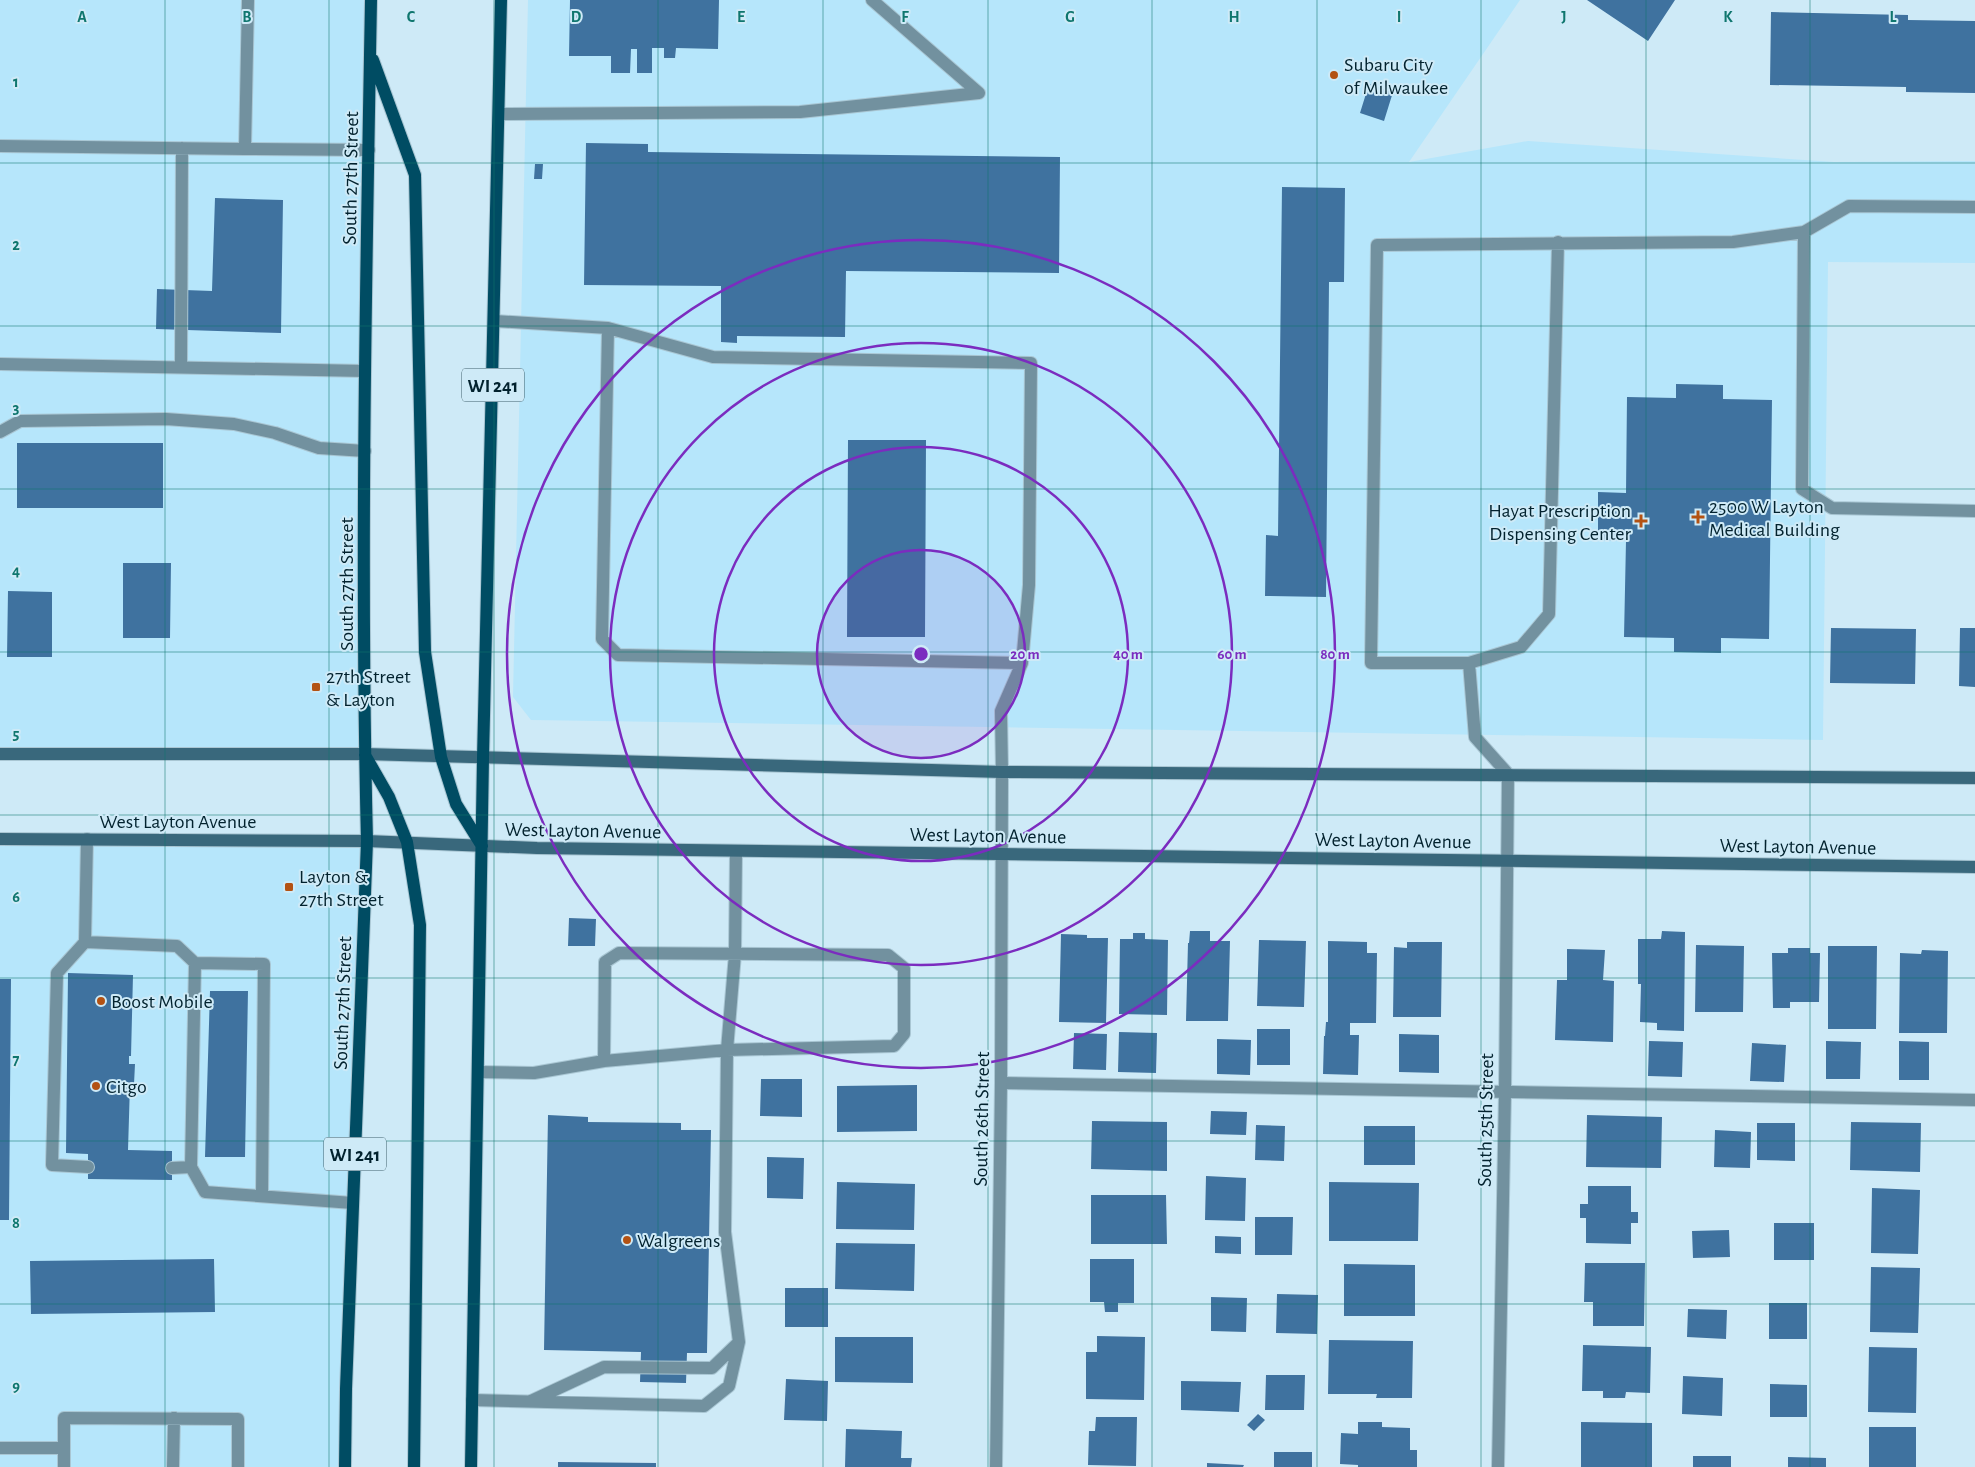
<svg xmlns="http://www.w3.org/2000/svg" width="1975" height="1467" font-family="'Alegreya Sans',sans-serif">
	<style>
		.built { fill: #b6e6fb }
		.building { fill: #3f729f }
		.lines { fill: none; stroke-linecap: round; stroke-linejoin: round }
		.lane-casing { stroke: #a9c6d3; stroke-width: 14 }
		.street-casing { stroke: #a9c6d3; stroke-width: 14 }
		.secondary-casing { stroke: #a9c6d3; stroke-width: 14 }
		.primary-casing { stroke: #a9c6d3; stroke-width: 14 }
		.lane { stroke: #72919f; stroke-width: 12 }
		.street { stroke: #72919f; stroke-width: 12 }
		.secondary { stroke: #39687c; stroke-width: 12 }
		.primary { stroke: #004c63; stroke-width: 12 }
		.grid { fill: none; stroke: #0f766e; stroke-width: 1; stroke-opacity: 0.55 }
		.ring { fill: none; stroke: #7b2cbf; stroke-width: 2.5 }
		.poi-dot { fill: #b35213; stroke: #ceeaf7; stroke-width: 2 }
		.labels { text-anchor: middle; stroke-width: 4; stroke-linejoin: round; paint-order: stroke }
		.shield { fill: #ceeaf7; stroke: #3f5e6a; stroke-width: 1 }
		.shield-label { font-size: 19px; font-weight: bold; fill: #02222e }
		.poi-label { font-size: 20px; fill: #02222e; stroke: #ceeaf7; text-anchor: start }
		.street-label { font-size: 20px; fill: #02222e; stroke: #ceeaf7 }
		.grid-label { font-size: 16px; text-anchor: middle; font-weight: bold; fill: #0f766e; stroke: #ceeaf7; stroke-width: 4; stroke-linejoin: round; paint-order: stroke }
		.centre { fill: #7b2cbf; stroke: #ceeaf7; stroke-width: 2.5 }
		.ring-label { font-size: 15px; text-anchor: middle; font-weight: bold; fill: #7b2cbf; stroke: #ceeaf7; stroke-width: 4; stroke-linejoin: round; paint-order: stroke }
	</style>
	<rect width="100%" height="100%" fill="#ceeaf7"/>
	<path class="built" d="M0 0H371L365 754H0Z
		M528 0H1520L1409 162 1528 141 1834 162 1975 161V263L1828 262 1823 740 531 720 513 697Z
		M0 839 367 841 345 1467H0Z"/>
	<path class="building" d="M570 0H719L718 49 676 48 675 58H664V48H652V73H637V49H631L630 73H611V56H569Z
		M1587 0H1675L1648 41Z
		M1771 12 1908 15V20L1975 21V93L1906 92V87L1770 85Z
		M1369 84 1393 92 1384 121 1360 113Z
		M586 143 648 144V152L1060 157 1059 273 846 271 845 337 737 336V343L721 342V286L584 285Z
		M535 164H543L542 179H534Z
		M1282 187 1345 188 1344 282H1329L1326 597 1265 596 1266 535 1278 536Z
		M215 198 283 200 281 333 156 329 157 289 212 291Z
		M1676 384 1723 385V399L1772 400 1769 639 1721 638V653L1674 652V638L1624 637 1626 541 1598 540V492L1626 493 1627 397 1676 398Z
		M848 440H926L925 637H847Z
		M17 443H163V508H17Z
		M123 563H171L170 638H123Z
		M8 591 52 592V657H7Z
		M1831 628 1916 629 1915 684 1830 683Z
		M1960 628H1975V687L1959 686Z
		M569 918 596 919 595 946H568Z
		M1190 931H1210V941H1230L1228 1021H1186L1188 943H1189Z
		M1662 931 1685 932 1684 1031 1657 1030V1023L1640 1022 1641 984H1638V939H1661Z
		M1133 933H1145V939L1168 940 1167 1015 1119 1014 1120 939H1133Z
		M1061 934 1087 935V938H1108L1106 1023 1059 1022Z
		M1259 940 1306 941 1304 1007 1257 1006Z
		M1328 941 1367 942V953H1377L1376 1023H1350V1035H1359L1358 1075 1323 1074 1324 1036H1325L1326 1022H1328Z
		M1407 942H1442L1441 1017H1393L1394 947 1407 948Z
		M1696 945 1744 946 1743 1012H1695Z
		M1828 946H1877L1876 1029H1828Z
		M1788 948H1810V953H1820L1819 1002H1790V1008H1773L1772 953H1788Z
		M1567 949 1605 950 1603 980 1614 981 1613 1042 1555 1040 1557 980H1567Z
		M1922 950 1948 951 1947 1033H1899L1900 953 1921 954Z
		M68 973 133 975 131 1056H129V1064H135L134 1084H130L128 1150 172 1151V1180L88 1179V1154L66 1153Z
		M0 979H11L9 1220H0Z
		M210 991H248L245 1157H205Z
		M1257 1029H1290V1065H1257Z
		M1119 1032 1157 1033 1156 1073 1118 1072Z
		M1074 1033 1107 1034 1106 1070 1073 1069Z
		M1399 1034 1439 1035V1073L1399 1072Z
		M1217 1039 1251 1040 1250 1075 1217 1074Z
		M1649 1041 1683 1042 1682 1077 1648 1076Z
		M1826 1041 1861 1042 1860 1079H1826Z
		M1899 1041 1929 1042V1080H1899Z
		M1752 1043 1786 1045 1784 1082 1750 1081Z
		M761 1079H802V1117L760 1116Z
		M917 1085V1131L837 1132V1086Z
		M1211 1111 1247 1112 1246 1135 1210 1134Z
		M548 1115 588 1117V1122L681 1123V1130H711L707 1353H687L686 1383 640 1382 641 1352 544 1350Z
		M1587 1115 1662 1117 1661 1168 1586 1167Z
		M1092 1121 1167 1122V1171L1091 1169Z
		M1851 1122 1921 1123 1920 1172 1850 1170Z
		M1757 1123H1795V1161L1757 1160Z
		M1256 1125 1285 1126 1284 1161 1255 1160Z
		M1364 1126H1415V1165H1364Z
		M1715 1130 1751 1132 1750 1168 1714 1167Z
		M767 1157 804 1158 803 1199 767 1198Z
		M1206 1176 1246 1178 1245 1221 1205 1220Z
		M837 1182 915 1184 914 1230 836 1229Z
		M1329 1182 1419 1183 1418 1241H1329Z
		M1588 1186H1631V1212H1638V1223H1631V1244L1586 1243V1218H1580V1204H1588Z
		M1872 1188 1920 1190 1918 1254 1871 1253Z
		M1091 1195H1166L1167 1244H1091Z
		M1255 1217H1293L1292 1255H1255Z
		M1774 1223H1814V1260H1774Z
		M1729 1230 1730 1257 1693 1258 1692 1231Z
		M1215 1236 1241 1237V1254L1215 1253Z
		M836 1243 915 1244 914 1291 835 1289Z
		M214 1259 215 1312 31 1314 30 1261Z
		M1090 1259H1134V1303H1118V1312H1105L1104 1302H1090Z
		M1585 1263H1645L1644 1326H1593V1302H1584Z
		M1344 1264 1415 1265V1316H1344Z
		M1871 1267 1920 1268 1918 1333 1870 1332Z
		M785 1288H828V1327H785Z
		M1277 1294 1318 1295 1317 1334 1276 1333Z
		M1211 1297 1247 1298 1246 1332 1211 1331Z
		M1769 1303H1807V1339H1769Z
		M1688 1309 1727 1310 1726 1339 1687 1337Z
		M1097 1336 1145 1337 1144 1400 1086 1399V1352H1097Z
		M835 1337H913V1383L835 1382Z
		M1329 1340 1413 1341 1412 1398H1376L1377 1394H1328Z
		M1583 1345 1651 1347 1650 1393 1626 1392 1625 1398H1603V1391H1582Z
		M1869 1347 1917 1348 1916 1413 1868 1412Z
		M1266 1375H1305L1304 1410H1265Z
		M1683 1376 1723 1378 1722 1416 1682 1414Z
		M786 1379 828 1381 827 1421 784 1420Z
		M1181 1381 1241 1382 1239 1412 1181 1410Z
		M1770 1384 1807 1385V1417H1770Z
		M1258 1414 1265 1420 1254 1431 1247 1425Z
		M1096 1417H1137L1136 1466 1088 1465 1089 1431H1095Z
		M1358 1422H1382V1427L1410 1428V1450H1417V1467H1358V1465L1340 1464 1341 1433 1358 1434Z
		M1581 1422 1652 1423V1467H1581Z
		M1869 1427H1916V1467H1869Z
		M846 1429 902 1431 901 1458H912L911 1467H845Z
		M1274 1452H1312V1467H1274Z
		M1693 1456H1731V1467H1693Z
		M1788 1457 1826 1458V1467H1788Z
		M558 1462 656 1463V1467H558Z
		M1207 1463 1244 1465 1243 1467H1207Z"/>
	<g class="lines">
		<g class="lane-casing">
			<path id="lane" d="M499 114 800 112 979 93 872 0
				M0 146 245 149 248 0
				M245 149 369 150
				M1804 232 1802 489 1832 508 1975 511
				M495 321 608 328 713 357 1031 363 1029 585 1022 663
				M608 328 602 639 618 655 1022 663 1001 711 1002 772
				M0 364 365 371
				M181 367 182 148
				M0 432 20 421 166 419 234 424 275 433 319 448 365 451
				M1469 663 1521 647 1549 614 1558 242
				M1508 774 1475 737 1469 663H1371L1377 245 1733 242 1804 232 1849 206 1975 207
				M87 839 85 942 177 946 195 963 191 1167 205 1192 353 1203
				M85 942 57 973 52 1165 88 1167
				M195 963 264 964 262 1196
				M479 1072 534 1073 604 1061 605 962 619 953 888 955 904 968V1034L894 1046 727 1050 735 954 736 851
				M1001 1083 1975 1100
				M172 1168 191 1167
				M472 1400 704 1406 729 1386 739 1342 725 1232 727 1050 604 1061
				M531 1401 604 1367 712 1368 738 1343
				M0 1448H64
				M64 1467V1418L238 1419V1467
				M173 1467 174 1418"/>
		</g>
		<g class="street-casing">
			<path id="street" d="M996 1467 1001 1083 1002 772
				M1498 1467 1505 1092 1508 774"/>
		</g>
		<g class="secondary-casing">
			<path id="secondary" d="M0 754H365L1002 772 1975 778
				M0 839 367 841 537 848 1975 867"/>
		</g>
		<g class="primary-casing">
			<path id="primary" d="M373 60 415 175 425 652 441 757 456 804 482 846
				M365 755 389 797 407 842 420 925 414 1467
				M345 1467 346 1389 367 841C360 561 366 280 371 0
				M471 1467 483 758 501 0"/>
		</g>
		<use href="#lane" class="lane"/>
		<use href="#street" class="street"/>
		<use href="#secondary" class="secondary"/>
		<use href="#primary" class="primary"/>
	</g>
	<path class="grid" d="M165 0V1467M329 0V1467M494 0V1467M658 0V1467M823 0V1467M988 0V1467M1152 0V1467M1317 0V1467M1481 0V1467M1646 0V1467M1810 0V1467M0 163H1975M0 326H1975M0 489H1975M0 652H1975M0 815H1975M0 978H1975M0 1141H1975M0 1304H1975"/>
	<circle cx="921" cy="654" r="104" fill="#7b2cbf" fill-opacity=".12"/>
	<g class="ring">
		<circle cx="921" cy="654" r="104"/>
		<circle cx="921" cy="654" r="207"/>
		<circle cx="921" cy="654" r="311"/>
		<circle cx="921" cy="654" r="414"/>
	</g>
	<g class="poi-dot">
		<circle cx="1334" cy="75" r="5"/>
		<path d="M1695.5 509.5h5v5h5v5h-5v5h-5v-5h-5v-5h5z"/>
		<path d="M1638.5 513.5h5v5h5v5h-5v5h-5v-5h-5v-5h5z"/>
		<rect x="311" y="682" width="10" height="10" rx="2.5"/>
		<rect x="284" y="882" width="10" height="10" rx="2.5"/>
		<circle cx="101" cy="1001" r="5"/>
		<circle cx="96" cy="1086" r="5"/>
		<circle cx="627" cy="1240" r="5"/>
	</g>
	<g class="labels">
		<g class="shield">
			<rect x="462" y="368.5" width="62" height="33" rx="4"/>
			<rect x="324" y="1137.5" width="62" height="33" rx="4"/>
		</g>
		<g class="shield-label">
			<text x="493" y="392">WI 241</text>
			<text x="355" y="1161">WI 241</text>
		</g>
		<g class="poi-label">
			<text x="1344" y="71">Subaru City<tspan x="1344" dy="23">of Milwaukee</tspan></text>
			<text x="1709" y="513">2500 W Layton<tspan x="1709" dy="23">Medical Building</tspan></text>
			<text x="1631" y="517" text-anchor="end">Hayat Prescription<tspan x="1631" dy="23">Dispensing Center</tspan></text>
			<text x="326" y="683">27th Street<tspan x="326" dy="23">&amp; Layton</tspan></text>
			<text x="299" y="883">Layton &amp;<tspan x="299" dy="23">27th Street</tspan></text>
			<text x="111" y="1008">Boost Mobile</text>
			<text x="106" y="1093">Citgo</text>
			<text x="637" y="1247">Walgreens</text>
		</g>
		<g class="street-label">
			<text transform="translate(350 178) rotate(-89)" y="7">South 27th Street</text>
			<text transform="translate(346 584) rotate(-90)" y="7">South 27th Street</text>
			<text x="178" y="828">West Layton Avenue</text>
			<text transform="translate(583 830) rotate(1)" y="7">West Layton Avenue</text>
			<text transform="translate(988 835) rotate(1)" y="7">West Layton Avenue</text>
			<text transform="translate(1393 840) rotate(1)" y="7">West Layton Avenue</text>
			<text transform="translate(1798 846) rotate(1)" y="7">West Layton Avenue</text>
			<text transform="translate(342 1003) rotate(-88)" y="7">South 27th Street</text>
			<text transform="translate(981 1119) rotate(-89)" y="7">South 26th Street</text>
			<text transform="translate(1485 1120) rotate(-89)" y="7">South 25th Street</text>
		</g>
	</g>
	<g class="grid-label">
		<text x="82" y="22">A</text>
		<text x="247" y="22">B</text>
		<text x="411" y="22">C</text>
		<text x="576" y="22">D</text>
		<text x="741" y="22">E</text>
		<text x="905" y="22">F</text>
		<text x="1070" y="22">G</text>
		<text x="1234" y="22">H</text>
		<text x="1399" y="22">I</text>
		<text x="1564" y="22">J</text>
		<text x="1728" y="22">K</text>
		<text x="1893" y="22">L</text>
		<text x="16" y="87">1</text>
		<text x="16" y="250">2</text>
		<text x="16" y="413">3</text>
		<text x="16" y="576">4</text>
		<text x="16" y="739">5</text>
		<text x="16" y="902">6</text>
		<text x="16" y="1065">7</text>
		<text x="16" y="1228">8</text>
		<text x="16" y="1391">9</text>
	</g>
	<circle cx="921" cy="654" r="8" class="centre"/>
	<g class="ring-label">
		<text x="1025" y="659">20 m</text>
		<text x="1128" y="659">40 m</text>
		<text x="1232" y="659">60 m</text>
		<text x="1335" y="659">80 m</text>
	</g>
</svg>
